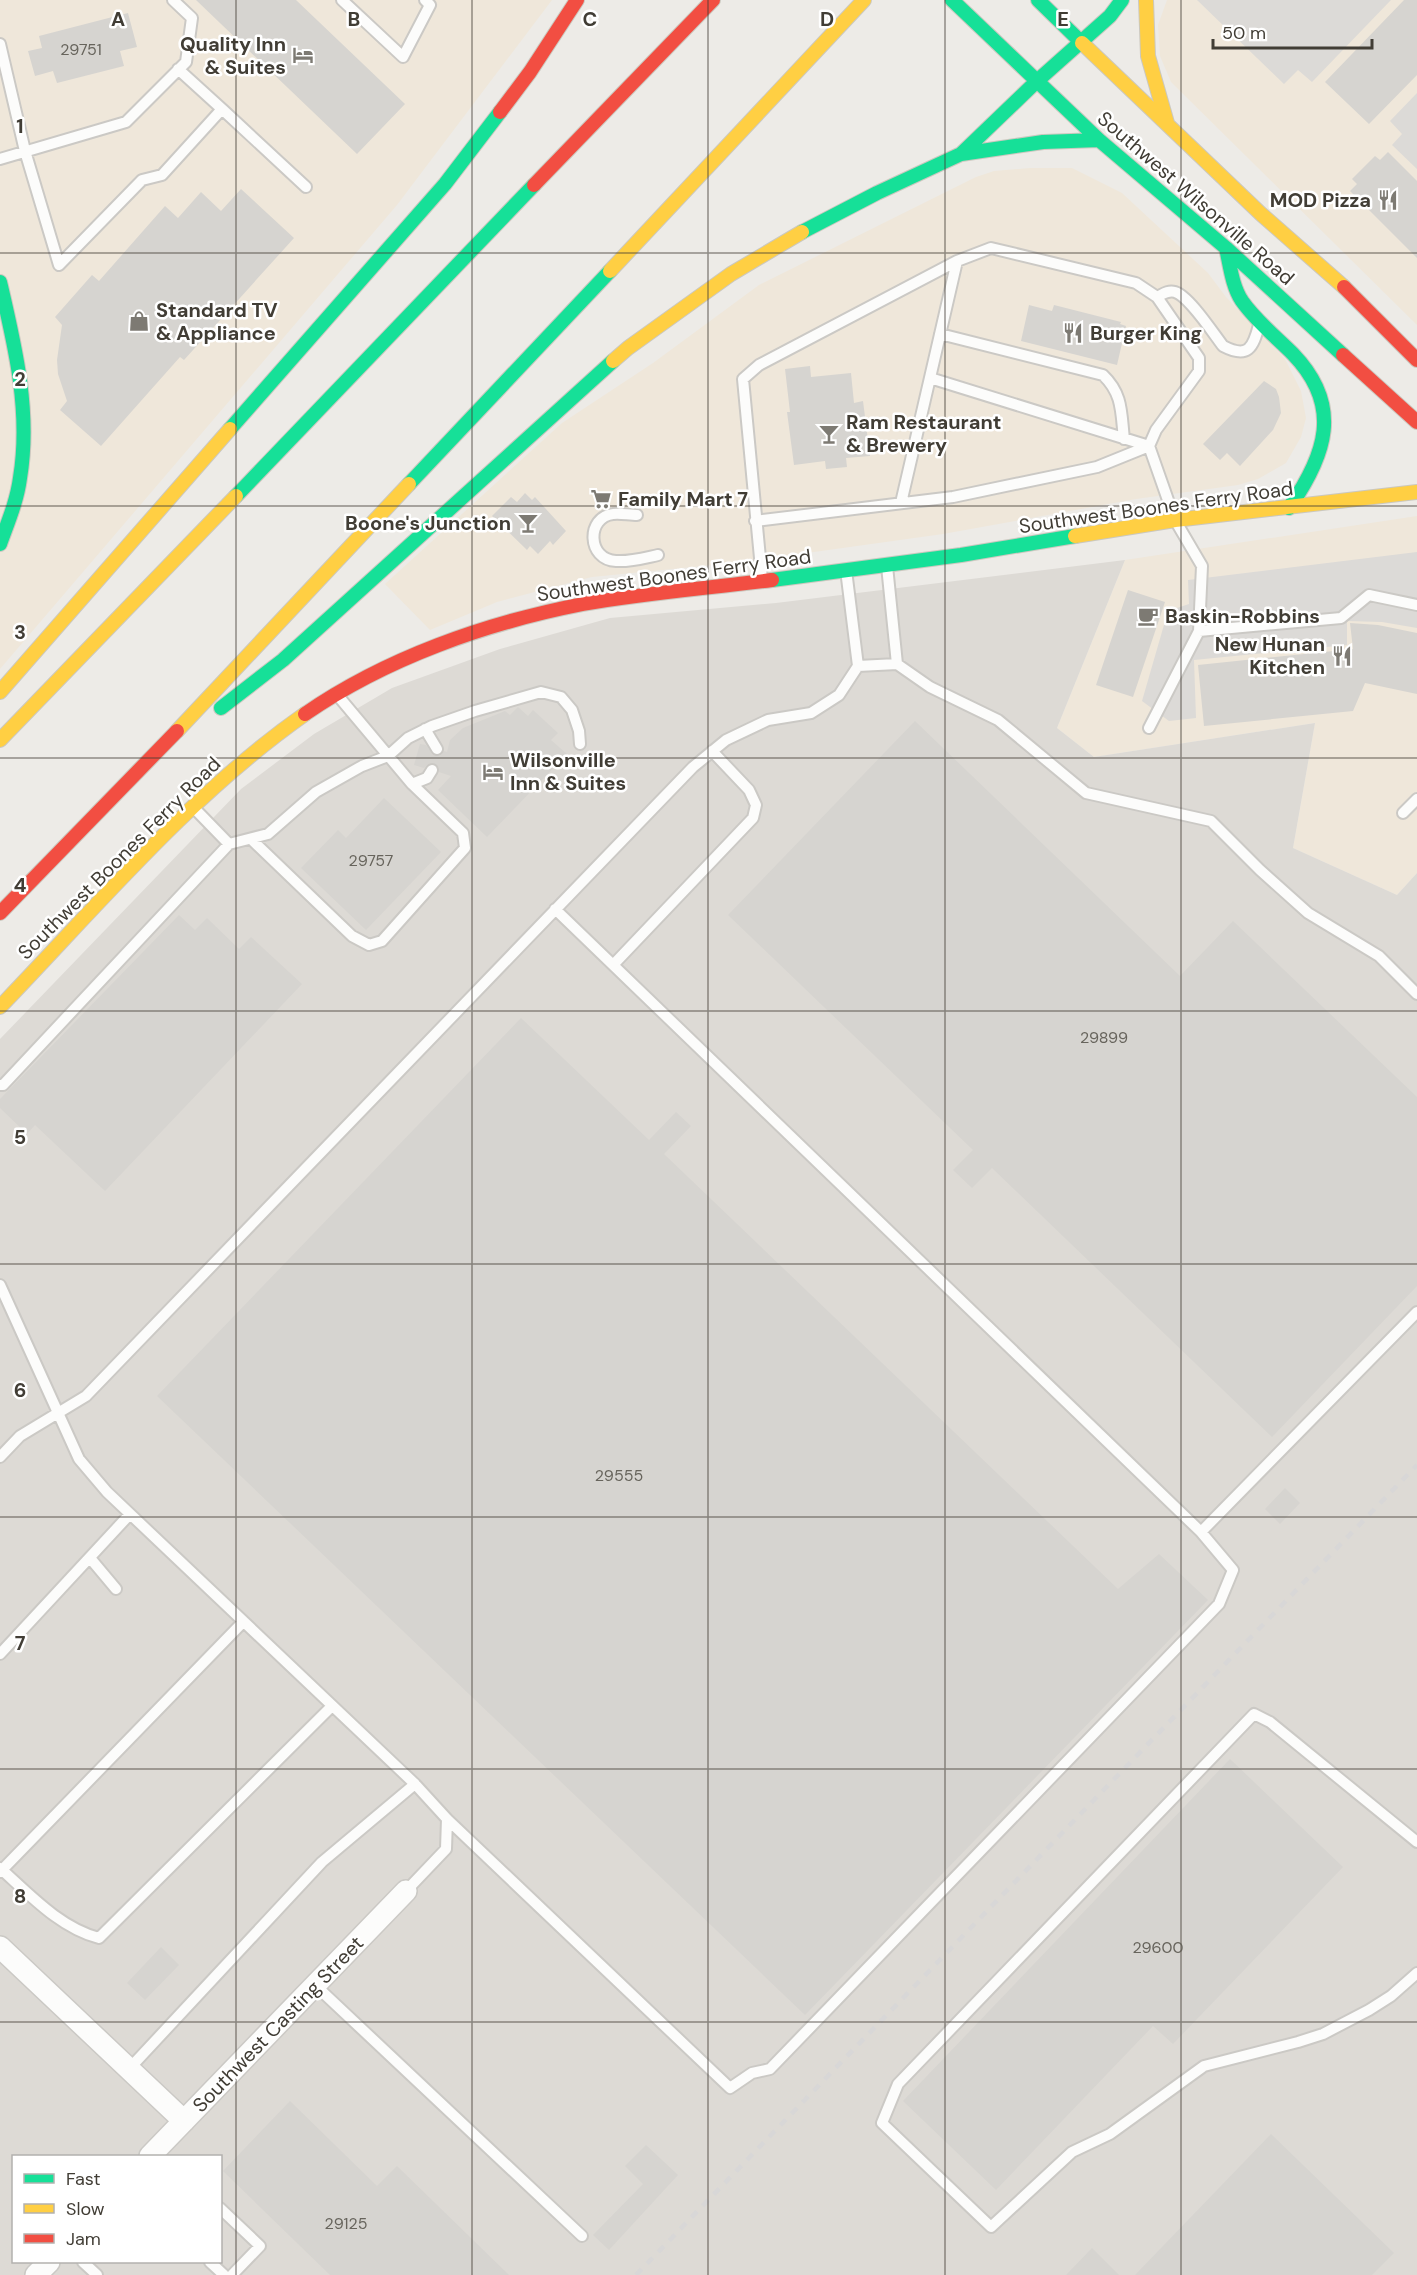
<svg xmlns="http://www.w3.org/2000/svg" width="1417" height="2275" font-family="'DM Sans',sans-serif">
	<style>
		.commercial { fill: #efe7da }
		.industrial { fill: #dddad5; fill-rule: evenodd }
		.parking { fill: #dcdad7 }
		.building { fill: #d6d4d0 }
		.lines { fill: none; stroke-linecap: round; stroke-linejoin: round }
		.lane-casing { stroke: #cbc9c5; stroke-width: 14 }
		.street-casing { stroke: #cbc9c5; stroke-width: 24 }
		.fast-casing { stroke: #cbc8bf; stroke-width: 16 }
		.slow-casing { stroke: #cbc8bf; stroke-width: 16 }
		.jam-casing { stroke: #cbc8bf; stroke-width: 16 }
		.lane { stroke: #fcfcfb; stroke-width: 10 }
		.street { stroke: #fcfcfb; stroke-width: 21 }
		.fast { stroke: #16e098; stroke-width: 14 }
		.slow { stroke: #ffcf43; stroke-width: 14 }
		.jam { stroke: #f24e42; stroke-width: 14 }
		.rail { stroke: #d8d7d7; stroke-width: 4.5; stroke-dasharray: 8 8; stroke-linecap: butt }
		.grid { fill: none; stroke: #413d35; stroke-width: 1.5; stroke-opacity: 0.55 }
		.labels { text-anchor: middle; stroke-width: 5; stroke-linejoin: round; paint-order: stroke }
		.number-label { font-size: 16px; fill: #67645c }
		.poi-label { font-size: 20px; font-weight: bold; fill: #413d35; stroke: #fff; text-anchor: start }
		.street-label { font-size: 20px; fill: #413d35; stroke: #fff }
		.grid-label { font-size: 20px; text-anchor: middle; font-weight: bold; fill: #413d35; stroke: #fff; stroke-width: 5; stroke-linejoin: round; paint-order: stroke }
	</style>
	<rect width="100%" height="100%" fill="#edebe7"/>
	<path class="commercial" d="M0 0H552L397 205 0 669Z
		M1167 0H1417V325L1171 82 1160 56 1158 25Z
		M1030 168H1072L1122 193 1208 273 1226 297 1285 359 1301 391 1306 418 1301 437 1286 463 1258 479 1238 485 1136 499 943 534 743 562 592 577 497 602 430 630 385 584 562 423 653 363 759 285 976 177 994 171Z
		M1417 516V873L1397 895 1293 848 1315 723 1094 757 1057 728 1125 560Z"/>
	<path class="industrial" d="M1125 560 1057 728 1094 757 1315 723 1293 848 1397 895 1417 873V2275H0V1039L241 789 314 734 392 688 500 649 610 618 776 603ZM14 2156H220V2262H14Z"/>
	<path class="parking" d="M1197 0H1391L1312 82 1298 70 1284 84Z
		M1417 93V169L1392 145 1402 134 1390 121Z
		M1417 552V628L1382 622 1347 621V645L1194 660 1196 718 1169 721 1142 701 1168 611 1189 604 1188 580Z"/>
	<path class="building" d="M196 0H296L405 104 357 154Z
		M1404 0H1417V75L1369 124 1325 82Z
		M128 13 137 47 120 51 124 66 57 83 53 71 35 76 28 51 42 48 39 36Z
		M1388 152 1417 181V258L1350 191 1357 184 1352 179 1375 156 1380 160Z
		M241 189 294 238 184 360 180 357 101 446 60 410 67 401 58 374 57 360 62 325 55 317 92 275 99 281 165 206 178 218 201 192 221 211Z
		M1029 305 1052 311 1054 305 1121 322 1120 324 1126 326 1117 365 1021 341Z
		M810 366 811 377 851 373 854 403 863 401 870 456 846 458 847 467 826 469 825 461 794 465 787 412H790L785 369Z
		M1264 381 1276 389 1279 397 1281 413 1273 430 1240 466 1227 453 1220 460 1203 444Z
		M525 493 532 500 535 497 566 531 553 545 550 541 538 554 530 546 527 550 492 516 511 497 517 502Z
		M1128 590 1165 602 1133 697 1096 685Z
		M1350 623 1378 625 1417 633V694L1365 683 1353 711 1204 726 1198 665 1353 649Z
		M518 707 528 716 533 710 558 733 551 740 567 754 487 837 438 790 451 776 439 772 438 766 433 763 428 764 424 768 414 765 420 744 426 745 433 755 440 756 444 751 447 752 450 740 463 728 505 711 510 715Z
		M915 721 1180 976 1233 921 1417 1097V1286L1272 1437 992 1168 972 1188 953 1170 973 1150 728 915Z
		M384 798 441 852 366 930 301 868 338 830 346 838Z
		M179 915 195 930 207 918 239 949 251 937 302 984 105 1191 35 1125 27 1134 0 1108V1099Z
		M521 1018 649 1140 676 1112 691 1126 664 1154 1118 1589 1159 1554 1208 1600 805 2015 157 1396Z
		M1285 1488 1300 1503 1280 1524 1265 1509Z
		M1230 1759 1343 1867 1173 2044 1153 2026 996 2190 903 2101Z
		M161 1947 179 1965 145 2000 127 1983Z
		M290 2101 377 2186 397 2166 509 2275H330L223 2171Z
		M1271 2134 1394 2253 1372 2275H1135Z
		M646 2145 678 2175 609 2250 593 2235 643 2184 625 2166Z
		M1092 2248 1119 2275H1066Z"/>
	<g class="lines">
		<g class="lane-casing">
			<path id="lane" d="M342 0 403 57 430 5 425 0
				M0 44 25 151 59 265 142 180 162 175 222 109 178 69
				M222 109 306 187
				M0 159 126 122 186 62 192 18 173 0
				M1157 297C1163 294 1168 290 1175 292 1189 296 1213 333 1223 346 1248 359 1253 348 1259 325
				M940 334 1103 375C1123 394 1121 413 1124 439
				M901 503 957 261
				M637 515C629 515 620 513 613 514 586 517 587 560 616 561 630 562 644 558 658 555
				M755 521 953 497 1097 467 1149 446 930 378
				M887 566 897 664
				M762 579 743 379 759 365 957 261 991 248 1136 283 1157 297 1199 358V371L1156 430 1149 446 1175 520 1202 566 1199 631 1149 728
				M1199 631 1341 618 1369 595 1417 605
				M858 666 897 664 930 687 998 720 1086 793 1211 821 1260 870 1308 913 1379 956 1417 994
				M425 729 437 749
				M412 784 427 778 432 770
				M195 809 229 844 268 834 316 792 362 766 388 756 408 738 432 726 475 711 541 692 561 697 572 710 579 731 580 744
				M1403 813 1417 799
				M251 839 352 936 369 945 382 941 465 848 463 833 412 784 339 697
				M613 965 753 818 756 805 749 790 712 751
				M0 1085H3L229 844
				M0 1285 79 1459 107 1492 415 1784 447 1819 730 2088 752 2073 770 2069 1219 1604 1233 1570 1201 1532 555 909
				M0 1457 20 1436 86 1396 693 767 726 740 768 720 811 713 839 695 858 666 846 570
				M1201 1532 1417 1312
				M90 1558 116 1589
				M0 1654 130 1514
				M1417 1842 1270 1722 1254 1714 898 2084 882 2123 991 2227 1072 2152 1110 2134 1204 2066 1298 2042 1323 2034 1369 2010 1391 1996 1417 1973
				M0 1868C29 1894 60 1928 99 1938L332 1706
				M0 1872 243 1622
				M406 1891 446 1849 447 1819
				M315 1985 582 2236
				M129 2069 322 1862 415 1784
				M220 2208 260 2246 232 2275
				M83 2262 97 2275
				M210 2262 224 2275"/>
		</g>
		<g class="street-casing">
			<path id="street" d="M0 1947 184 2121
				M150 2156 406 1891
				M36 2275 49 2262"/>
		</g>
		<g class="fast-casing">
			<path id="fast" d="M952 0 1037 81
				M1038 0 1082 43
				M1037 81 1099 140 1226 248 1343 355
				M961 154 1037 81 1110 16 1122 0
				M802 232 877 193 961 154 1043 142 1099 140
				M1226 248C1230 265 1232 286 1242 301 1256 321 1276 337 1293 354 1343 406 1326 455 1289 508
				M0 282C15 346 31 412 20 478 17 501 8 522 0 544
				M230 429 445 184 500 112
				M409 484 610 271
				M236 496 534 185
				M772 580 961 555 1075 536
				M221 708 283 660 613 361"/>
		</g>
		<g class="slow-casing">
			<path id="slow" d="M1146 0 1148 56 1167 123
				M1082 43 1261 214 1344 287
				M610 271 864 0
				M613 361 628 348 731 274 802 232
				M1075 536 1175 520 1417 492
				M0 692 230 429
				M177 731 409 484
				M0 740 236 496
				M0 1007C97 906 191 794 305 714"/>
		</g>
		<g class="jam-casing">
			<path id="jam" d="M500 112 530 72 577 0
				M534 185 713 0
				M1344 287 1417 360
				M1343 355 1417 422
				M305 714C386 658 486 623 583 604 645 593 709 588 772 580
				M0 913 177 731"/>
		</g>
		<use href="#lane" class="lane"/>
		<use href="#street" class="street"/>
		<use href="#fast" class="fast"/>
		<use href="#slow" class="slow"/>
		<use href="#jam" class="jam"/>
		<path class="rail" d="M636 2275 1417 1465"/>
	</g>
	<path class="grid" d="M236 0V2275M472 0V2275M708 0V2275M945 0V2275M1181 0V2275M0 253H1417M0 506H1417M0 758H1417M0 1011H1417M0 1264H1417M0 1517H1417M0 1769H1417M0 2022H1417"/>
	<defs>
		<g id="hotel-bare" transform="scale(1.62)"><path d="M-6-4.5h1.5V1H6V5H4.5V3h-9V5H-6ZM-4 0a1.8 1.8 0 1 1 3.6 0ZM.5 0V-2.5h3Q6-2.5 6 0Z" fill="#7d7a73" stroke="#fff" stroke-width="2.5" paint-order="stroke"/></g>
		<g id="restaurant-bare" transform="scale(1.62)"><path d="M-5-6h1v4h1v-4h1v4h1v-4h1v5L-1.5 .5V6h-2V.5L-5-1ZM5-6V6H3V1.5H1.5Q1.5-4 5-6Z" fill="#7d7a73" stroke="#fff" stroke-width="2.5" paint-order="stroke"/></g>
		<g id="shop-bare" transform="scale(1.62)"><path d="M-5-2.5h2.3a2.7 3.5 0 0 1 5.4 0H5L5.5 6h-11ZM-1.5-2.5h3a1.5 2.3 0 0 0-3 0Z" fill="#7d7a73" stroke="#fff" stroke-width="2.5" paint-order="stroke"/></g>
		<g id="bar-bare" transform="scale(1.62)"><path d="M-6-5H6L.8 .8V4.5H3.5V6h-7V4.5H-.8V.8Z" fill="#7d7a73" stroke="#fff" stroke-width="2.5" paint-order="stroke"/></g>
		<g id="supermarket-bare" transform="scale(1.62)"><path d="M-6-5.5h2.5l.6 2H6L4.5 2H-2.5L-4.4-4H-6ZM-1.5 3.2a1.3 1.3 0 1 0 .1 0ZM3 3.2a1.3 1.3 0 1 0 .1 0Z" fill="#7d7a73" stroke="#fff" stroke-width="2.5" paint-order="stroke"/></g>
		<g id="cafe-bare" transform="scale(1.62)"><path d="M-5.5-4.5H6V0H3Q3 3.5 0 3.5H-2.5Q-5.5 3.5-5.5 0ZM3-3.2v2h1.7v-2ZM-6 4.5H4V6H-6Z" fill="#7d7a73" stroke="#fff" stroke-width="2.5" paint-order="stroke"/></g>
	</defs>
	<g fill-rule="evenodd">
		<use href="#hotel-bare" x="303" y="55"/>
		<use href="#restaurant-bare" x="1388" y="200"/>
		<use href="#shop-bare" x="139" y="321"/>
		<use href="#restaurant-bare" x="1073" y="333"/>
		<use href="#bar-bare" x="829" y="434"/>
		<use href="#supermarket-bare" x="601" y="499"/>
		<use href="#bar-bare" x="528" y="523"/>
		<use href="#cafe-bare" x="1148" y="616"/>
		<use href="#restaurant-bare" x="1342" y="656"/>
		<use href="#hotel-bare" x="493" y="772"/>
	</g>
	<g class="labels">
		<g class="number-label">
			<text x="81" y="55">29751</text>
			<text x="371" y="866">29757</text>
			<text x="1104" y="1043">29899</text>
			<text x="619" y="1481">29555</text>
			<text x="1158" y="1953">29600</text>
			<text x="346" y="2229">29125</text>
		</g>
		<g class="poi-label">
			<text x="286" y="51" text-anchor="end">Quality Inn<tspan x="286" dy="23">&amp; Suites</tspan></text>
			<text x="1371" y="207" text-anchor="end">MOD Pizza</text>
			<text x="156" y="317">Standard TV<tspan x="156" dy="23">&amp; Appliance</tspan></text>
			<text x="1090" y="340">Burger King</text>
			<text x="846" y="429">Ram Restaurant<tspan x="846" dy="23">&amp; Brewery</tspan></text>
			<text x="618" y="506">Family Mart 7</text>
			<text x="511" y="530" text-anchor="end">Boone's Junction</text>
			<text x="1165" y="623">Baskin-Robbins</text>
			<text x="1325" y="651" text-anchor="end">New Hunan<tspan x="1325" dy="23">Kitchen</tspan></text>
			<text x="510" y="767">Wilsonville<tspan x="510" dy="23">Inn &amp; Suites</tspan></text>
		</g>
		<g class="street-label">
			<text transform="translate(1196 198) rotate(41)" y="7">Southwest Wilsonville Road</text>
			<text transform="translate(1156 507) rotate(-8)" y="7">Southwest Boones Ferry Road</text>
			<text transform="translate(674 575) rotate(-8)" y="7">Southwest Boones Ferry Road</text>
			<text transform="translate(119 858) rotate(-45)" y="7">Southwest Boones Ferry Road</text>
			<text transform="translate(278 2024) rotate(-46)" y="7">Southwest Casting Street</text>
		</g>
	</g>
	<g class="grid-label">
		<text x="118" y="26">A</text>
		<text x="354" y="26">B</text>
		<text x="590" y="26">C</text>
		<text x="827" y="26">D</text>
		<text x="1063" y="26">E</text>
		<text x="20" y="133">1</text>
		<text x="20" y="386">2</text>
		<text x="20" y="639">3</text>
		<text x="20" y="892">4</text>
		<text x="20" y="1144">5</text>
		<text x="20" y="1397">6</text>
		<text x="20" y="1650">7</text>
		<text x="20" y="1903">8</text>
	</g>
	<rect x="12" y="2155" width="210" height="108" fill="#ffffff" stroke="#b3b1ae" stroke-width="1.5"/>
	<rect x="24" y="2174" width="30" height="9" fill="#16e098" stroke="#b3b1ae" stroke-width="1.5"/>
	<text x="66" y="2185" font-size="18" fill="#413d35">Fast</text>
	<rect x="24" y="2204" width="30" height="9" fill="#ffcf43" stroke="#b3b1ae" stroke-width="1.5"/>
	<text x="66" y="2215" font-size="18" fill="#413d35">Slow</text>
	<rect x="24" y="2234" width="30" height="9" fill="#f24e42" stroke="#b3b1ae" stroke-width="1.5"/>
	<text x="66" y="2245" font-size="18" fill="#413d35">Jam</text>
	<path d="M1213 39v9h159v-9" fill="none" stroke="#413d35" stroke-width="3"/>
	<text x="1222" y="39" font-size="18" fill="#413d35" stroke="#ffffff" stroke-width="4.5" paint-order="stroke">50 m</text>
</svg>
